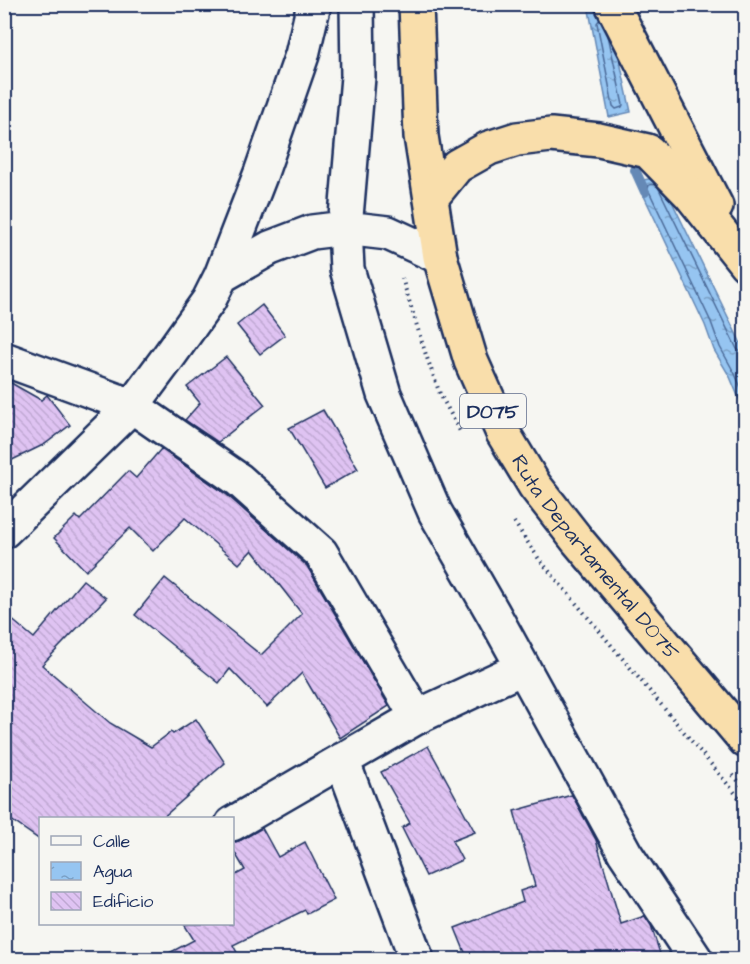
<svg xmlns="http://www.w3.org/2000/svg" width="750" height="964" font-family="'Architects Daughter',sans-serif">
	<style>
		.water { fill: url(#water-ripples); stroke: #6589b6; stroke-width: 1.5 }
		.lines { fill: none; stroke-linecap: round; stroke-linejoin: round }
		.shore { stroke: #4c6b99; stroke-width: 1.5 }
		.stream { stroke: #6589b6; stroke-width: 10 }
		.building { fill: url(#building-back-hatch); stroke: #1b2f5e; stroke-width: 1.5 }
		.minor-casing { stroke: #1b2f5e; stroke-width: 38 }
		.highway-casing { stroke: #1b2f5e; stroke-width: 38 }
		.path { stroke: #1b2f5e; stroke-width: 4; stroke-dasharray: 1.5 4.5; stroke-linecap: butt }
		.minor { stroke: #f6f6f2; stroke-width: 33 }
		.highway { stroke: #f9deab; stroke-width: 33 }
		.labels { text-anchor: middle; stroke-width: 5; stroke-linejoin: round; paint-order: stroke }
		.shield { fill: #f6f6f2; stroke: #5d6b8a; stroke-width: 1.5 }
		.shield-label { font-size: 20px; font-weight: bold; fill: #1b2f5e }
		.street-label { font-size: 21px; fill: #1b2f5e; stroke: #f6f6f2 }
	</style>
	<defs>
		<pattern id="water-ripples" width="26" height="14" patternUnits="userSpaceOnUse" patternTransform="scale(1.5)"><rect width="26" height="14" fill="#96c5f1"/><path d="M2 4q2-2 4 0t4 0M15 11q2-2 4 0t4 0" fill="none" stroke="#7aa0c6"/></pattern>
		<pattern id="building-back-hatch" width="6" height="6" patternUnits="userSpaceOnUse" patternTransform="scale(1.5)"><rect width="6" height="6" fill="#dfc3f2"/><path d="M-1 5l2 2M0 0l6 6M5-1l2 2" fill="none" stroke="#bfa8d2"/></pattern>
	</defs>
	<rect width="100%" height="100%" fill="#f6f6f2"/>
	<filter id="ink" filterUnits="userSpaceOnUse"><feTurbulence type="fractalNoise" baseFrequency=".0167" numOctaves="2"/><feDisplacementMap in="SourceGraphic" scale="12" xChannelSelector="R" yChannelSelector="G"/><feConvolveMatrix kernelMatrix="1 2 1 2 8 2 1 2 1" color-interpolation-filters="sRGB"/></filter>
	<g filter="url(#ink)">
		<path class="water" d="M588 5H602L612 25 631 112 609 117Z
			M660 177 745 352V422L743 408 730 377 714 350 705 325 637 181Z"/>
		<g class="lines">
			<path class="shore" d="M600 19 597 23 613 106 616 109 622 107 623 105 608 35
				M655 184 649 185 648 189 711 322 720 347 735 374 746 399
				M658 187 737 349 741 352 746 353"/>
			<path class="stream" d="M635 170 645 192"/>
		</g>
		<path class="building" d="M262 305 285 335 260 354 237 325Z
			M226 357 265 405 218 442 185 420 200 403 187 387Z
			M4 379 41 400 47 395 70 425 45 444 4 464Z
			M323 410 358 469 325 488 289 428Z
			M161 449 227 495 307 566 389 706 340 738 302 673 267 707 230 669 219 683 135 615 165 578 261 655 302 614 252 550 239 564 185 518 153 551 130 528 86 571 54 538 76 516 80 520 128 471 136 478Z
			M83 580 106 598 42 665 110 723 151 747 171 732 173 734 196 719 225 763 161 819H40V840L4 815V613L34 638Z
			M428 746 475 832 452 841 462 860 426 876 402 828 410 823 381 772Z
			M572 795 596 840 621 924 645 916 651 925 662 960H468L455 928 523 902 520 891 535 886 514 811Z
			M262 828 278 857 305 842 334 900 307 914 305 910 233 945 241 960H156L194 940 184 924H232V877L245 870 232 848V843L241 840Z"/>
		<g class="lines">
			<g class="minor-casing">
				<path id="minor" d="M357 4 358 77 345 228 347 269 384 394 435 512 493 613 625 853 696 960
					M221 276 270 248 312 232 345 228 388 233 440 257
					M4 359 132 406 239 480 321 553 417 717
					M4 531 132 406 167 359 209 300 221 276 261 173 302 55 314 4
					M342 760 417 960
					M232 824 417 717 522 668"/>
			</g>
			<g class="highway-casing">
				<g id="highway">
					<path id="s1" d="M416 4 421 136 440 257 471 361 503 433 535 486 578 541 746 741"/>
					<path d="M612 4 716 206"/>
					<path d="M431 198 457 166 489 148 517 139 551 135 599 140 648 151 690 194 746 264"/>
				</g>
			</g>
			<path class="path" d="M402 278 426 355 440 394 461 433
				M514 522 539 559 746 806
				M733 775 746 790"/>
			<use href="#minor" class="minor"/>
			<use href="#highway" class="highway"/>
		</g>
	</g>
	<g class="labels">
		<rect class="shield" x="460" y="394" width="66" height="34" rx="4.5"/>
		<g class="shield-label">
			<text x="493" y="418">D075</text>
		</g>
		<g class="street-label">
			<text dy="7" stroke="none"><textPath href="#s1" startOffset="597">Ruta Departamental D075</textPath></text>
		</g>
	</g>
	<rect width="750" height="964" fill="none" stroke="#f6f6f2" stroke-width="24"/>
	<rect x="12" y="12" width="726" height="940" fill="none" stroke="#1b2f5e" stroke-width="2" filter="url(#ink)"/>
	<rect x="39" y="817" width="195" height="108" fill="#f6f6f2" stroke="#9ea6b7" stroke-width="1.5"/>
	<rect x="51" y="836" width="30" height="9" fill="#f6f6f2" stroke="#9ea6b7" stroke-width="1.5"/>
	<text x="93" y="847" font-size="18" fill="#1b2f5e">Calle</text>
	<rect x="51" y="862" width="30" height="18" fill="url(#water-ripples)" stroke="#9ea6b7" stroke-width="1.5"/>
	<text x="93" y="877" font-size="18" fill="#1b2f5e">Agua</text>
	<rect x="51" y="892" width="30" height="18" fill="url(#building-back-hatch)" stroke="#9ea6b7" stroke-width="1.5"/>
	<text x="93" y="907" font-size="18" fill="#1b2f5e">Edificio</text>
</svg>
